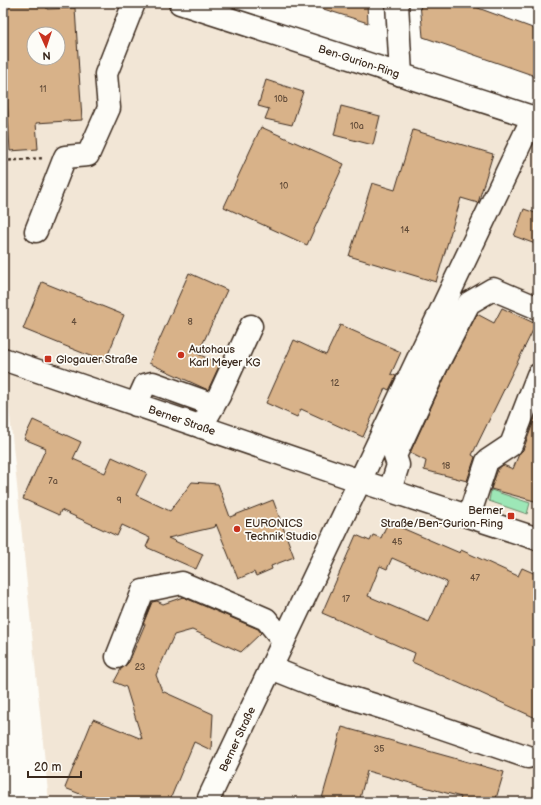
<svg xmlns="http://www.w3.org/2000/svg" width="541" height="805" font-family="'Balsamiq Sans',sans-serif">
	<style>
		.built { fill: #f2e6d6; fill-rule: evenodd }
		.green { fill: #9de7b7; stroke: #6c886a }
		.building { fill: #d8b289; stroke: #3b2a1e; fill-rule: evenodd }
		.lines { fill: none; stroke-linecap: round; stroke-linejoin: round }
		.minor-casing { stroke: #3b2a1e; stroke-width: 25 }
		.path { stroke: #3b2a1e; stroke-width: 2.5; stroke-dasharray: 3 3; stroke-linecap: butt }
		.minor { stroke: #fdfcf7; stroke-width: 22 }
		.poi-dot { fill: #c8321e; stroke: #fdfcf7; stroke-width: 1.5 }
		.labels { text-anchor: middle; stroke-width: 3.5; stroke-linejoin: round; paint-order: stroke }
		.number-label { font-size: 9px; fill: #624c39 }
		.street-label { font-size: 11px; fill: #3b2a1e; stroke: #fdfcf7 }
		.poi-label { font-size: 11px; fill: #3b2a1e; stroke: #fdfcf7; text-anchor: start }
	</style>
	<rect width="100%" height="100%" fill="#fdfcf7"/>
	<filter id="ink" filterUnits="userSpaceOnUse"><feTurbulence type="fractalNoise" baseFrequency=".025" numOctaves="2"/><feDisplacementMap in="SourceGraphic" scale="8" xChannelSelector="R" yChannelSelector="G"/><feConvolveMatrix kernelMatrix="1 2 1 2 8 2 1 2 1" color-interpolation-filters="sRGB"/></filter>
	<g filter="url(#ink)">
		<path class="built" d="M3 3H180L538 119V802H49L7 387 3 255ZM34 34H58V58H34Z"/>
		<path class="green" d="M491 490 530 503 527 514 489 501Z"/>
		<path class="building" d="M3 3H46L47 9 75 8 82 120 36 123 38 149 10 151 3 26ZM34 34H58V58H34Z
			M314 3H367L368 23 314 6Z
			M420 3H470V5L538 30V77L423 37Z
			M266 80 303 92 292 125 265 119 269 109 258 106Z
			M341 106 380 116 373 145 334 135Z
			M261 127 344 164 307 245 224 207Z
			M413 130 493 154 478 203 461 198 436 282 349 256 372 183 395 190Z
			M524 209 538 214V245L514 236Z
			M189 273 227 290 198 354 220 364 208 390 149 363Z
			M42 282 124 315 105 362 23 329Z
			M502 308 536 324 472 455 475 457 467 481 424 470 426 461 410 453 449 368 477 314 494 323Z
			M340 325 401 352 391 374 396 376 389 390 385 388 363 437 301 409 297 417 266 403 294 340 326 355Z
			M538 410V502L491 489 498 469 503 465 513 469 519 454 523 450Z
			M33 420 81 442 73 459 105 473 112 457 147 473 136 495 170 511 192 482 218 484 230 517 273 500 294 557 271 566 272 569 256 576 254 572 238 579 216 524 215 527 168 538 203 554 196 569 146 547 150 538 122 525 117 536 61 510 59 515 23 499 46 448 24 439Z
			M388 522 460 553 461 550 518 576 522 568 538 575V719L412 662 415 653 322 613 356 535 370 541 373 535 381 538ZM392 558 447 582 429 622 368 596 380 566 387 569Z
			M183 597 258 629 261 633 241 652 192 630 174 635 156 675 162 691 213 714 211 750 194 742 169 802H100L65 788 93 719 142 739 126 687 114 682 121 669 125 666 129 662 145 624H143L152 602 157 601 163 604Z
			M342 727 504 772 495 802H459L461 797 367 771 359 802H321Z"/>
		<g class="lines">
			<g class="minor-casing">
				<path id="minor" d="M180 3 538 119
					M397 3 401 75
					M36 231 65 157 88 155 109 108 106 74 134 3
					M3 359 360 481 538 539
					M136 405 145 385 153 383 214 405
					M201 427 219 396 251 326
					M390 490 398 465 395 456 438 363 469 303 493 289 538 308
					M469 516 487 461 511 445 538 375
					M117 657 143 591 182 583 266 619 284 641
					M271 668 326 690 390 710 528 757
					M209 802V798L533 117"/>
			</g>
			<path class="path" d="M3 161 44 158"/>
			<use href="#minor" class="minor"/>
		</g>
	</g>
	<g class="poi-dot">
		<circle cx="181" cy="355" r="4"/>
		<rect x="44" y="355" width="8" height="8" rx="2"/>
		<rect x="507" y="512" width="8" height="8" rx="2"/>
		<circle cx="237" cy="529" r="4"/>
	</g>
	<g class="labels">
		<g class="number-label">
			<text x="43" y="92">11</text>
			<text x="281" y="102">10b</text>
			<text x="357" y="129">10a</text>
			<text x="284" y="189">10</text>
			<text x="405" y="233">14</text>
			<text x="74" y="325">4</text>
			<text x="190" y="325">8</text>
			<text x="335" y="386">12</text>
			<text x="446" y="469">18</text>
			<text x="53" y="484">7a</text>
			<text x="119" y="503">9</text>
			<text x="397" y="545">45</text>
			<text x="475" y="581">47</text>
			<text x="346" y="602">17</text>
			<text x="140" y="670">23</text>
			<text x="379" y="752">35</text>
		</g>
		<g class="street-label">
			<text transform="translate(359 61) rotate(18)" y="4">Ben-Gurion-Ring</text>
			<text transform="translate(182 420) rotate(19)" y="4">Berner Straße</text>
			<text transform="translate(237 739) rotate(-65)" y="4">Berner Straße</text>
		</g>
		<g class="poi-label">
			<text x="189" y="353">Autohaus<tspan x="189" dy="13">Karl Meyer KG</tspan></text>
			<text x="56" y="363">Glogauer Straße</text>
			<text x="503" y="514" text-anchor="end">Berner<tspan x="503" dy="13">Straße/Ben-Gurion-Ring</tspan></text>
			<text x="245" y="527">EURONICS<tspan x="245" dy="13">Technik Studio</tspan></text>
		</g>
	</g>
	<rect width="541" height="805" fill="none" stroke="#fdfcf7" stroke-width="16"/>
	<rect x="8" y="8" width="525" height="789" fill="none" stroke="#3b2a1e" stroke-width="1.5" filter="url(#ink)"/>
	<g transform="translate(46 46) rotate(177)"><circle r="19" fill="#fdfcf7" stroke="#afa8a0"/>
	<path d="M0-3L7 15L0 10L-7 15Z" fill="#c8321e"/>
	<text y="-6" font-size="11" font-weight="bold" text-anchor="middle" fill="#3b2a1e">N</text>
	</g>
	<path d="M28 771v6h53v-6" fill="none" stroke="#3b2a1e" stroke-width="2"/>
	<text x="34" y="771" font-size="12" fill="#3b2a1e" stroke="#fdfcf7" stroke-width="3" paint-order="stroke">20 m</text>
</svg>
